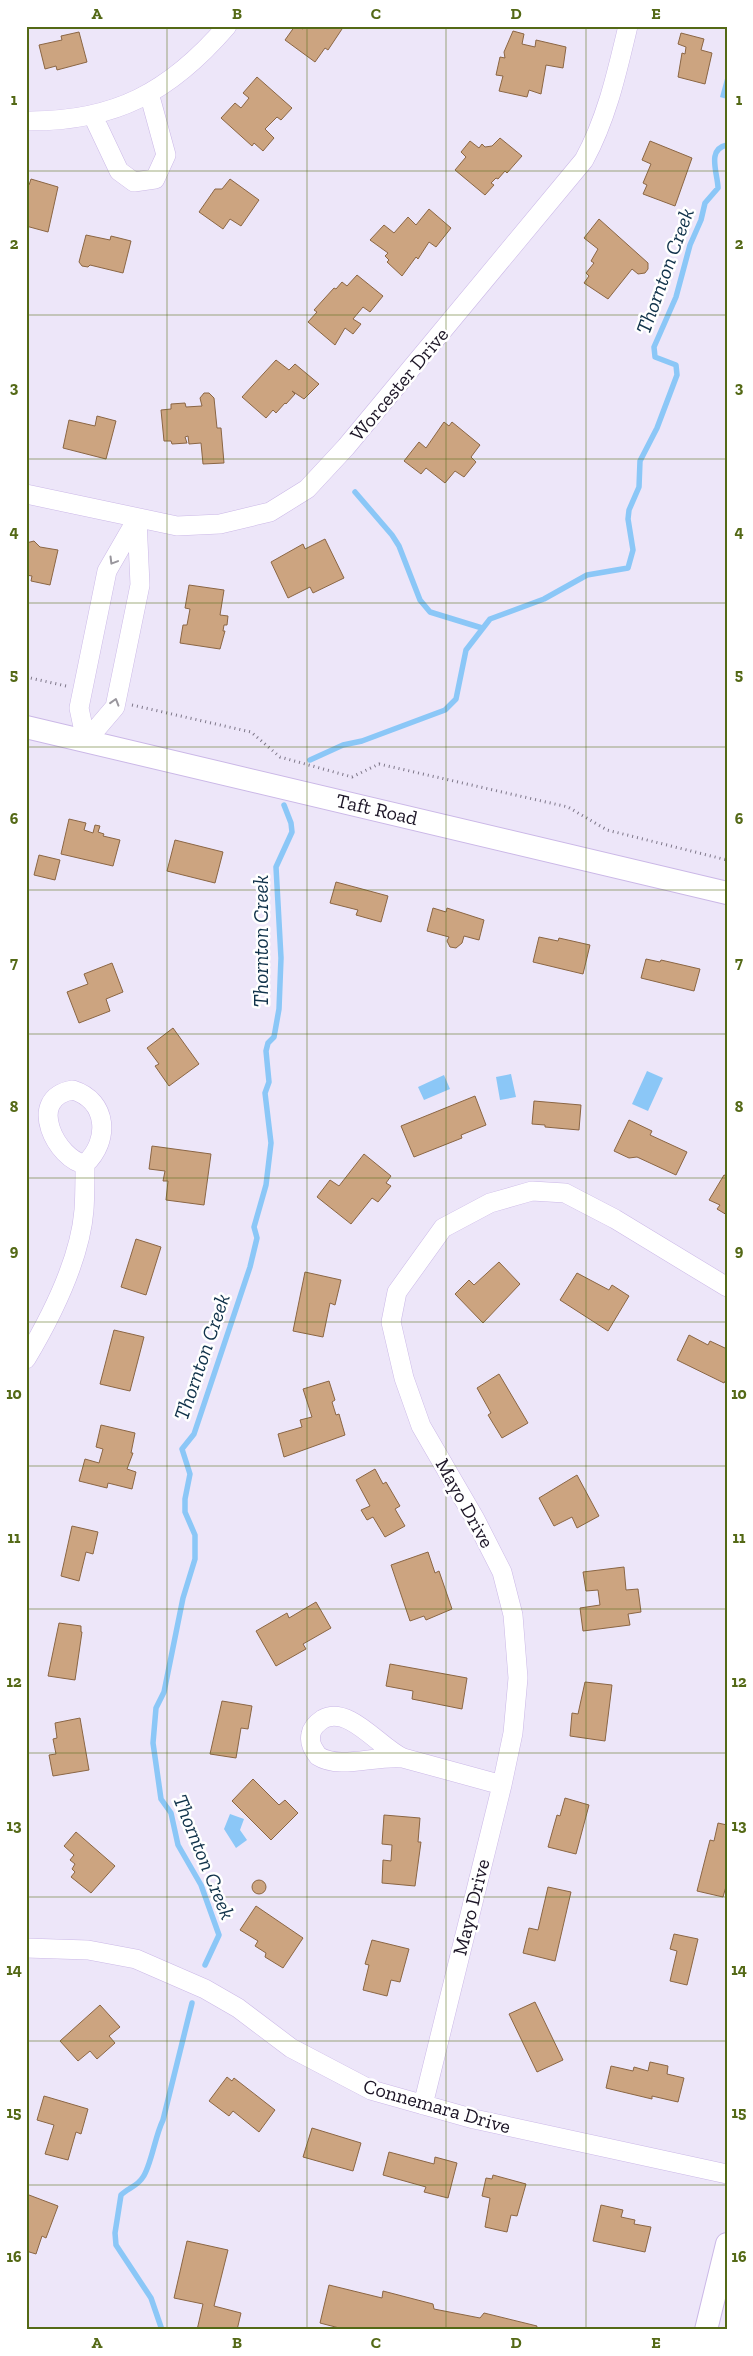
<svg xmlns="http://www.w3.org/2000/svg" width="753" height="2356" font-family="'Zilla Slab',serif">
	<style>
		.water { fill: #8bc7f7 }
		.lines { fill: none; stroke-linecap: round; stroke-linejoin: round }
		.stream { stroke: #8bc7f7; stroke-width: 5.5 }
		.building { fill: #cca480; stroke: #8b6644 }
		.minor-casing { stroke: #cbb8e7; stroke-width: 20 }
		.tertiary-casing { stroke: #cbb8e7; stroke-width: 24 }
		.path { stroke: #7e7789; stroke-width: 3; stroke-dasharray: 1 4; stroke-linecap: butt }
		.minor { stroke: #fff; stroke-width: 19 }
		.tertiary { stroke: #fff; stroke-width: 22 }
		.oneway { stroke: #99969d }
		.grid { fill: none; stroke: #546916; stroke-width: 1; stroke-opacity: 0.55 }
		.labels { text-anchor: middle; stroke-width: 5; stroke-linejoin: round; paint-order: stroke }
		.street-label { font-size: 20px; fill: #1c1526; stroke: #fff }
		.water-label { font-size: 21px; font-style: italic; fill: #10324a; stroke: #fff }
		.neatline { fill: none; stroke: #546916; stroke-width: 2 }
		.grid-label { font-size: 16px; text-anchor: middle; font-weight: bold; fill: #546916 }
	</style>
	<rect width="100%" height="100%" fill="#ede6f9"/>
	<path class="water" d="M727 71V99L720 97Z
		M647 1071 663 1078 648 1111 632 1104Z
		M511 1074 516 1097 500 1100 496 1077Z
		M444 1075 450 1089 424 1100 418 1087Z
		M230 1814 244 1819 240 1830 247 1840 236 1848 224 1829Z"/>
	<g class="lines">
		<path class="stream" d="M355 492 392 535 399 546 420 600 430 612 482 628
			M310 760 343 745 362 741 445 710 456 699 466 650 490 619 544 599 587 575 628 568 633 550 628 519 629 510 639 487 640 461 657 428 677 375 676 365 655 357 654 347 676 297 690 245 701 220 705 203 718 188C718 174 706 149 727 145
			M205 1965 219 1935 201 1885 178 1845 171 1813 161 1799 153 1743 156 1708 164 1692 183 1598 195 1559V1535L185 1512V1499L190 1474 182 1449 194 1434 250 1267 257 1238 254 1227 266 1185 271 1143 265 1093 269 1082 266 1051 268 1043 274 1037 279 1009 281 958 276 867 292 832 291 823 284 805
			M162 2330 151 2298 116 2245 115 2233 121 2195C128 2188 138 2186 143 2177 151 2166 155 2136 163 2120L192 2003"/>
	</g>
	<path class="building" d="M295 26 303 29 304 26H344L328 50 325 48 315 62 285 40Z
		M513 31 524 34 522 44 535 47 536 40 566 47 563 68 546 65 541 94 529 90 527 97 499 91 503 76 496 75 500 57 505 58 504 52Z
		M79 32 87 62 57 70 56 66 45 69 39 45 62 40 61 36Z
		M681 33 704 39 701 50 712 53 705 84 678 77 682 53 685 54 686 47 678 44Z
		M257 77 292 108 281 120 277 117 265 129 274 138 263 151 254 143 252 146 221 118 235 103 241 108 249 98 243 93Z
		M500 138 522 156 507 173 505 171 498 179 496 178 491 183 494 185 485 195 455 170 466 157 461 152 470 141 479 148 482 144 485 147 492 146Z
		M650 141 692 158 675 206 643 194 647 185 643 183 651 164 642 160Z
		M31 179 58 187 48 232 26 226V184L29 185Z
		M230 179 259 200 241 226 230 219 223 229 199 212 215 189H222Z
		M429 209 451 228 436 247 429 242 418 259 416 257 402 276 387 262 389 260 385 256 388 253 370 240 384 225 394 233 408 217 416 225Z
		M599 219 648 263V269L645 273 638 274 632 269 608 299 584 283 589 276 586 273 594 263 591 261 598 249 584 238Z
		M86 235 110 240 111 236 131 241 123 273 90 265 88 267 82 266 79 262Z
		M357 275 383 296 370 312 363 307 353 319 361 324 353 334 345 328 335 345 308 322 317 312 314 310 334 288 336 289 342 282 347 286Z
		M276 360 289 370 295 364 319 384 304 399 292 391 295 394 286 404 285 403 276 413 273 410 266 418 242 397Z
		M204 393H209L214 398 217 428H221L224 463 203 464 201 443 189 444 188 436 185 437 187 443 172 444 171 441H164L161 410 171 409V404L185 403 186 407 202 406 200 398Z
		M97 416 116 421 106 459 63 448 69 420 95 426Z
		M444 422 449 426 452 422 480 445 471 457 476 462 464 477 455 471 445 483 426 468 421 474 404 461 419 442 426 448Z
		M325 539 344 578 313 593 310 587 288 598 271 562 303 544 305 549Z
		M34 541 40 547 58 550 50 585 31 581 32 576 26 575V543Z
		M189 585 224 590 220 615 228 616 227 625H224L223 631H225L220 649 180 643 183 625H187L190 609 185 608Z
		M69 819 86 823 84 830 93 833 95 825 100 826 98 832 104 834 103 836 120 840 113 866 61 854Z
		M175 840 223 852 215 883 167 871Z
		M39 855 60 860 55 880 34 875Z
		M336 882 388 896 381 922 356 915 358 910 330 903Z
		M433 908 446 912 447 908 484 920 479 940 464 936 462 943 456 948 450 947 447 941 449 937 427 931Z
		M539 937 558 941 559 938 590 945 583 974 533 962Z
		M646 959 660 962 661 960 700 969 694 991 641 978Z
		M112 963 123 992 106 999 110 1011 79 1023 67 992 88 984 84 974Z
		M173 1028 199 1064 169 1086 155 1066 159 1064 147 1048Z
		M475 1096 486 1125 461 1135 462 1138 414 1157 401 1126Z
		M534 1101 581 1105 579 1130 545 1127V1125L532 1124Z
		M629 1120 652 1131 650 1135 687 1152 676 1175 637 1157 629 1158 614 1151Z
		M152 1146 211 1154 204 1205 166 1200 168 1181H163L165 1171 149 1169Z
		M364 1154 391 1176 386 1183 391 1186 378 1202 372 1198 351 1224 317 1197 330 1180 339 1186Z
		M724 1175 727 1176V1215L717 1209 720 1205 709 1200Z
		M136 1239 161 1247 146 1295 121 1287Z
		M499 1262 520 1284 483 1323 455 1294 469 1280 474 1285Z
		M305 1272 341 1280 335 1305 330 1303 323 1337 293 1331Z
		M577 1273 609 1290 612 1285 629 1296 608 1331 560 1300Z
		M114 1330 144 1337 130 1391 100 1384Z
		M689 1335 708 1345 710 1341 727 1349V1378L724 1383 677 1360Z
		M499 1374 528 1423 502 1438 488 1415 491 1413 477 1388Z
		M329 1381 335 1400 332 1402 336 1415 339 1414 345 1435 284 1457 278 1434 302 1427 300 1420 312 1417 303 1389Z
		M101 1425 135 1433 131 1453H133L127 1469 136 1472 132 1489 108 1483 107 1488 79 1481 85 1459 99 1463 103 1449 96 1447Z
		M375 1469 383 1484 386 1482 400 1506 395 1509 405 1526 385 1537 373 1517 367 1520 361 1510 370 1506 356 1480Z
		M577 1475 599 1516 577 1528 572 1517 554 1526 539 1498Z
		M72 1526 98 1532 93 1554 86 1552 79 1581 61 1576Z
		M428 1552 435 1573 439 1571 452 1609 426 1620 424 1616 410 1621 391 1565Z
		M624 1567 626 1590 638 1589 641 1612 628 1614 630 1625 583 1631 580 1608 600 1605 598 1590 586 1591 583 1572Z
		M316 1602 331 1628 303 1644 306 1649 276 1666 256 1631 287 1613 289 1618Z
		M59 1623 81 1626V1632H82L75 1680 48 1676Z
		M390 1664 467 1678 462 1709 412 1699 413 1691 386 1686Z
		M585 1682 612 1685 605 1741 570 1736 572 1713 578 1714Z
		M222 1701 252 1706 248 1729 241 1728 236 1758 210 1754Z
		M80 1718 89 1770 53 1776 49 1755 56 1754 53 1739 57 1738 55 1723Z
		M253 1779 279 1805 285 1800 298 1813 271 1840 232 1801Z
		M565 1798 589 1805 576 1854 548 1847 557 1815 560 1816Z
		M384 1815 420 1818 418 1842H421L415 1886 382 1883 383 1860 391 1861 392 1845 382 1844Z
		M718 1823 727 1825V1883L723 1897 697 1891 710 1840 714 1841Z
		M76 1832 115 1866 91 1893 71 1877 75 1872 72 1869 75 1864 70 1860 74 1855 64 1846Z
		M252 1887a7 7 0 1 1 14 0a7 7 0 1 1-14 0Z
		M548 1887 571 1892 555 1961 523 1953 529 1928 538 1930Z
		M256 1906 303 1938 283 1968 265 1957 266 1953 255 1946 258 1941 240 1930Z
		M674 1934 698 1939 687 1985 670 1981 677 1951 670 1949Z
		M372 1940 409 1949 400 1982 391 1980 387 1996 363 1990 369 1965 365 1964Z
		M535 2002 563 2060 537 2072 509 2014Z
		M100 2005 120 2027 109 2036 115 2043 97 2059 90 2051 78 2061 60 2041Z
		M650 2062 668 2066 667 2074 684 2078 678 2102 652 2096V2099L606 2088 611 2066 633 2071 634 2067 648 2071Z
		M227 2077 232 2081 234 2078 275 2110 259 2132 233 2111 229 2116 209 2101Z
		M44 2096 88 2109 81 2134 76 2132 68 2160 45 2154 54 2125 37 2120Z
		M312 2128 361 2143 353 2171 303 2157Z
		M389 2152 434 2164 435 2157 457 2163 448 2198 424 2192 426 2187 383 2175Z
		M493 2175 526 2184 517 2216 511 2215 507 2232 485 2227 490 2198 482 2196 486 2178 492 2179Z
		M29 2195 58 2206 46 2238 42 2236 36 2254 26 2251V2198Z
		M601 2205 623 2210 621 2217 635 2220 634 2224 651 2227 645 2252 593 2241Z
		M187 2241 228 2250 214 2306 241 2313 237 2330H197L203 2304 174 2298Z
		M329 2285 382 2298 383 2291 433 2304 434 2309 480 2318 484 2313 537 2326 536 2330H347L320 2323Z"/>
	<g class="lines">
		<g class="minor-casing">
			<path id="minor" d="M93 116 119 171 134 182 155 179 166 155 149 93
				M26 121C115 122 170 92 227 26
				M26 494 177 526 220 524 270 512 307 489 346 447 584 160C607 118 617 72 628 26
				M86 741 115 707 140 585 137 519
				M86 741 79 708 107 571 137 519
				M73 1090C108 1101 110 1141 85 1164 58 1161 24 1098 73 1090Z
				M26 1359C51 1317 80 1260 84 1210 85 1195 85 1180 85 1164
				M403 1758C375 1755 340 1770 318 1756 313 1749 309 1743 311 1734 312 1728 317 1723 323 1719 349 1705 380 1748 403 1758L502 1785
				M26 1948 88 1950 136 1959 205 1989 238 2008 291 2048 371 2090 474 2119 727 2174
				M423 2105 502 1785 513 1733 518 1678 513 1615 502 1572 475 1519 421 1426 404 1378 391 1322 397 1292 443 1228 490 1203 532 1191 565 1193 615 1219 727 1287"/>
		</g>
		<g class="tertiary-casing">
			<path id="tertiary" d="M26 727 727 893
				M706 2330 727 2244"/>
		</g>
		<path class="path" d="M26 677 66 686
			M132 705 251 732 280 757 352 777 379 764 568 807 607 830 727 860"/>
		<use href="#minor" class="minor"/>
		<use href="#tertiary" class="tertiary"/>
	</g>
	<defs><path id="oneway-chevron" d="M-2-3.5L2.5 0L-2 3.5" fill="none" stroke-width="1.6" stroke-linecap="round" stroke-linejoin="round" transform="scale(1.25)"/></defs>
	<g class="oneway">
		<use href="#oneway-chevron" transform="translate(113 561) rotate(121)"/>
		<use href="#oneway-chevron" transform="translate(115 702) rotate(-73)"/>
	</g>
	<path class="grid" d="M167 26V2330M307 26V2330M446 26V2330M586 26V2330M26 171H727M26 315H727M26 459H727M26 603H727M26 747H727M26 890H727M26 1034H727M26 1178H727M26 1322H727M26 1466H727M26 1609H727M26 1753H727M26 1897H727M26 2041H727M26 2185H727"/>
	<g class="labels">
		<g class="street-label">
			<text transform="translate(399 384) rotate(-50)" y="7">Worcester Drive</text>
			<text transform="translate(377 809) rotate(13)" y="7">Taft Road</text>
			<text transform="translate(465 1503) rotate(61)" y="7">Mayo Drive</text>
			<text transform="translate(471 1907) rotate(-76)" y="7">Mayo Drive</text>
			<text transform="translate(437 2106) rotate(16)" y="7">Connemara Drive</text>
		</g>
		<g class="water-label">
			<text transform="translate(665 271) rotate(-70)" y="7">Thornton Creek</text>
			<text transform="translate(261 941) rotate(-90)" y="7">Thornton Creek</text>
			<text transform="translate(202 1357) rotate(-71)" y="7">Thornton Creek</text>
			<text transform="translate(204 1857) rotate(68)" y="7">Thornton Creek</text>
		</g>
	</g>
	<rect width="753" height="2356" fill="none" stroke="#ffffff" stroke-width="55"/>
	<rect x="28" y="28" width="698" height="2300" class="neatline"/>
	<g class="grid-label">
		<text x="97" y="19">A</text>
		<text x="237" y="19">B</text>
		<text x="376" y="19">C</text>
		<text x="516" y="19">D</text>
		<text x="656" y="19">E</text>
		<text x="14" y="105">1</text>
		<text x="739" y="105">1</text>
		<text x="14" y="249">2</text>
		<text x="739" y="249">2</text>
		<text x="14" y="393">3</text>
		<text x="739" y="393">3</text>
		<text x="14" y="537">4</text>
		<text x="739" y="537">4</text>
		<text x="14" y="680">5</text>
		<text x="739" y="680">5</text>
		<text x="14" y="824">6</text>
		<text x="739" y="824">6</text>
		<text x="14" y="968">7</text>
		<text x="739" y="968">7</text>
		<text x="14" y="1112">8</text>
		<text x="739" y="1112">8</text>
		<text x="14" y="1256">9</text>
		<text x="739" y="1256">9</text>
		<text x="14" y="1399">10</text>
		<text x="739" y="1399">10</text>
		<text x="14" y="1543">11</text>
		<text x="739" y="1543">11</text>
		<text x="14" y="1687">12</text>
		<text x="739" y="1687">12</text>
		<text x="14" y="1831">13</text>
		<text x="739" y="1831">13</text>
		<text x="14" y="1975">14</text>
		<text x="739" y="1975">14</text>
		<text x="14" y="2118">15</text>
		<text x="739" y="2118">15</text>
		<text x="14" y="2262">16</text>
		<text x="739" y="2262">16</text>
		<text x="97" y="2348">A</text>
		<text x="237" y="2348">B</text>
		<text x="376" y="2348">C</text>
		<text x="516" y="2348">D</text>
		<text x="656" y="2348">E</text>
	</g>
</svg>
